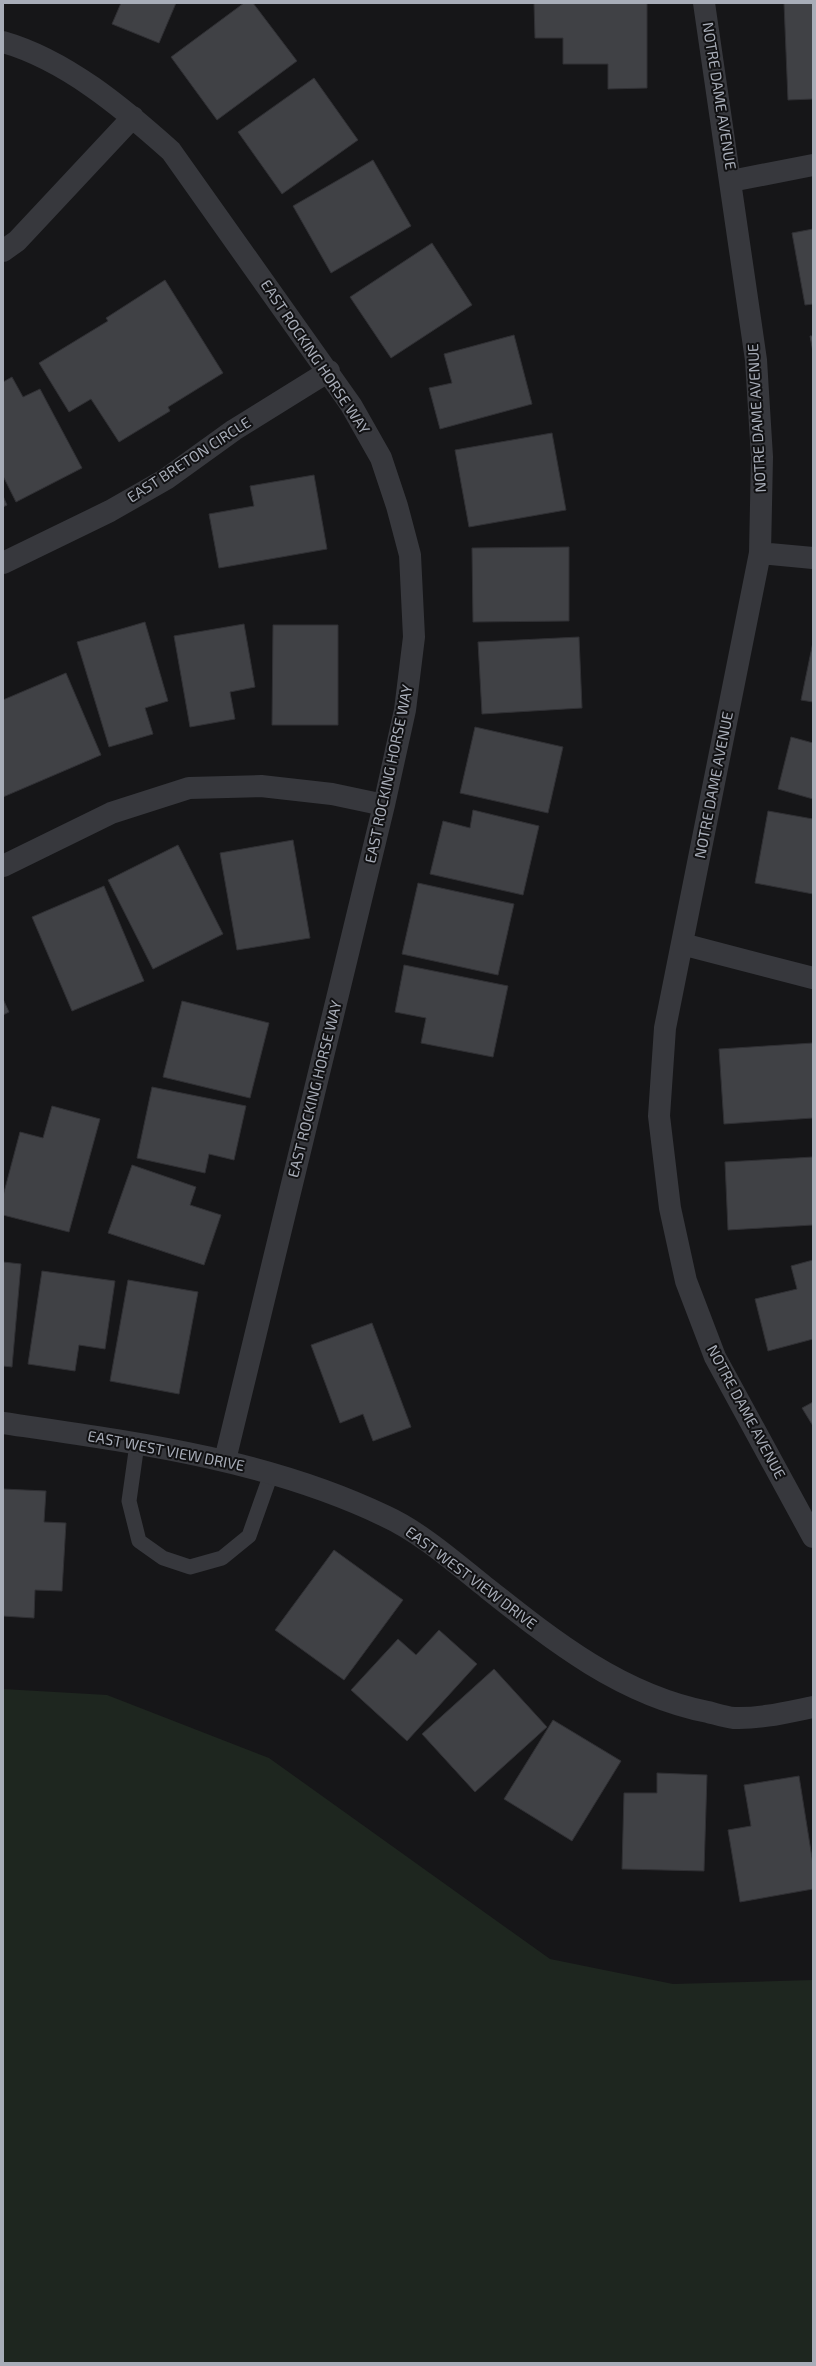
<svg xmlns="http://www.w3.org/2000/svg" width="816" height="2366" font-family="'Exo 2',sans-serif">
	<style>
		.green { fill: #1e261f }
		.building { fill: #404145; stroke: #303034 }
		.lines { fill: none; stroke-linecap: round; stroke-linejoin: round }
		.lane { stroke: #37383d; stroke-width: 15 }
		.street { stroke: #37383d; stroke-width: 22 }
		.labels { text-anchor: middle; stroke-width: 4; stroke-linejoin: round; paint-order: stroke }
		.street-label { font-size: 15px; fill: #a8adb8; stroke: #111113 }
	</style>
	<rect width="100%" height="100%" fill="#161618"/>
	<path class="green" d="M3 1689 107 1695 269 1758 550 1959 673 1984 813 1980V2363H3Z"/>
	<path class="building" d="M121 3H176L159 43 112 24Z
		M244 3H253L297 61 217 120 171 57Z
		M534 3H647V88L608 89V64H563V38H535Z
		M784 3H813V99L788 100Z
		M314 78 358 140 282 194 238 132Z
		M373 160 411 226 331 273 293 206Z
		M813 229V304L805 305 792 233Z
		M432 243 472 305 391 358 350 297Z
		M165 280 223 373 168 407 170 411 119 442 91 399 69 412 39 363 108 321 106 318Z
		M514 335 532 404 440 429 429 388 452 383 444 354Z
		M810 336H813V352Z
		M12 377 23 397 40 389 82 468 16 502 3 476V382Z
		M552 433 566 510 469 527 455 450Z
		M314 475 327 549 219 568 209 514 254 506 250 486Z
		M3 496 7 505 3 507Z
		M569 547V621L473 622 472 548Z
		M145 622 168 701 145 708 153 734 109 747 77 642Z
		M244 624 255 687 230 692 235 719 190 727 174 636Z
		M273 625H338V725H272Z
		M579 637 582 708 482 714 478 642Z
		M813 642V702L801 700Z
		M66 673 101 755 3 797V700Z
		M475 727 563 747 548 813 460 793Z
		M791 737 813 743V799L778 789Z
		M473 810 539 826 523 895 430 874 443 821 470 828Z
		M768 811 813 819V894L755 883Z
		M293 840 310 938 237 950 220 853Z
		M178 845 223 934 153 969 108 880Z
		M418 883 514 904 498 975 402 954Z
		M104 886 144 981 72 1011 32 917Z
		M404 965 508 986 493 1057 421 1043 426 1018 395 1012Z
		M3 999 9 1012 3 1015Z
		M182 1001 269 1023 250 1098 163 1077Z
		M813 1043V1118L724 1124 719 1049Z
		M152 1087 246 1106 234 1160 209 1154 205 1173 137 1158Z
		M52 1106 100 1119 69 1232 3 1215V1196L20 1132 43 1138Z
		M813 1157V1225L728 1230 725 1162Z
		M132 1165 196 1187 190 1205 221 1215 204 1265 108 1233Z
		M813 1260V1339L768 1351 755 1299 797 1289 791 1266Z
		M3 1262 21 1264 12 1367 3 1366Z
		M42 1271 115 1281 105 1349 79 1345 75 1371 28 1364Z
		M128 1280 198 1292 179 1394 110 1381Z
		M372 1323 411 1427 373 1441 363 1414 340 1423 311 1345Z
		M813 1402V1426L802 1408Z
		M3 1489 46 1491 44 1522 66 1523 62 1591 35 1590 34 1618 3 1616Z
		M334 1550 403 1600 344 1680 275 1630Z
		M439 1630 477 1664 407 1741 351 1690 398 1639 416 1655Z
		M494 1669 547 1727 475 1792 422 1734Z
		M553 1720 621 1761 572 1841 504 1799Z
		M657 1773 707 1775 704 1871 622 1869 624 1793H657Z
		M799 1776 813 1864V1889L740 1902 728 1830 751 1826 744 1785Z"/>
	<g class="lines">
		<path class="lane" d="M137 1444 129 1501 139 1541 163 1558 190 1567 222 1558 249 1536 271 1474"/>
		<path class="street" d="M704 3 756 360 762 457 760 553 665 1028 659 1116 670 1208 686 1281 715 1357 813 1537
			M3 42C66 60 123 108 171 151L351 405 381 458 397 506 410 555 414 637 405 710 384 805 225 1460
			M731 181 813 165
			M3 251 17 241 133 117
			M760 553 813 558
			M3 563 110 511 166 479 234 430 329 371
			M3 866 111 813 189 788 261 786 332 794 384 805
			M682 944 813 978
			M3 1423C133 1442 266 1459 385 1516 420 1532 453 1561 483 1585 551 1639 620 1695 708 1712 716 1714 725 1717 734 1718 760 1719 788 1712 813 1707"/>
	</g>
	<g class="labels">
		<g class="street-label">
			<text transform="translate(719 96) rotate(81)" y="5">NOTRE DAME AVENUE</text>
			<text transform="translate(315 357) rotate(56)" y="5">EAST ROCKING HORSE WAY</text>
			<text transform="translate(757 418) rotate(-93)" y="5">NOTRE DAME AVENUE</text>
			<text transform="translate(189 460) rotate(-33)" y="5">EAST BRETON CIRCLE</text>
			<text transform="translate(389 774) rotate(-78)" y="5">EAST ROCKING HORSE WAY</text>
			<text transform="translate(714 785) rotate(-79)" y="5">NOTRE DAME AVENUE</text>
			<text transform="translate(315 1089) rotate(-76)" y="5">EAST ROCKING HORSE WAY</text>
			<text transform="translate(746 1412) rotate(62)" y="5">NOTRE DAME AVENUE</text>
			<text transform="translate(166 1451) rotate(11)" y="5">EAST WEST VIEW DRIVE</text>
			<text transform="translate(471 1578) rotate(37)" y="5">EAST WEST VIEW DRIVE</text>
		</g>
	</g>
	<rect width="816" height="2366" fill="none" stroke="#a8adb8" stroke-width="8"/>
</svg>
